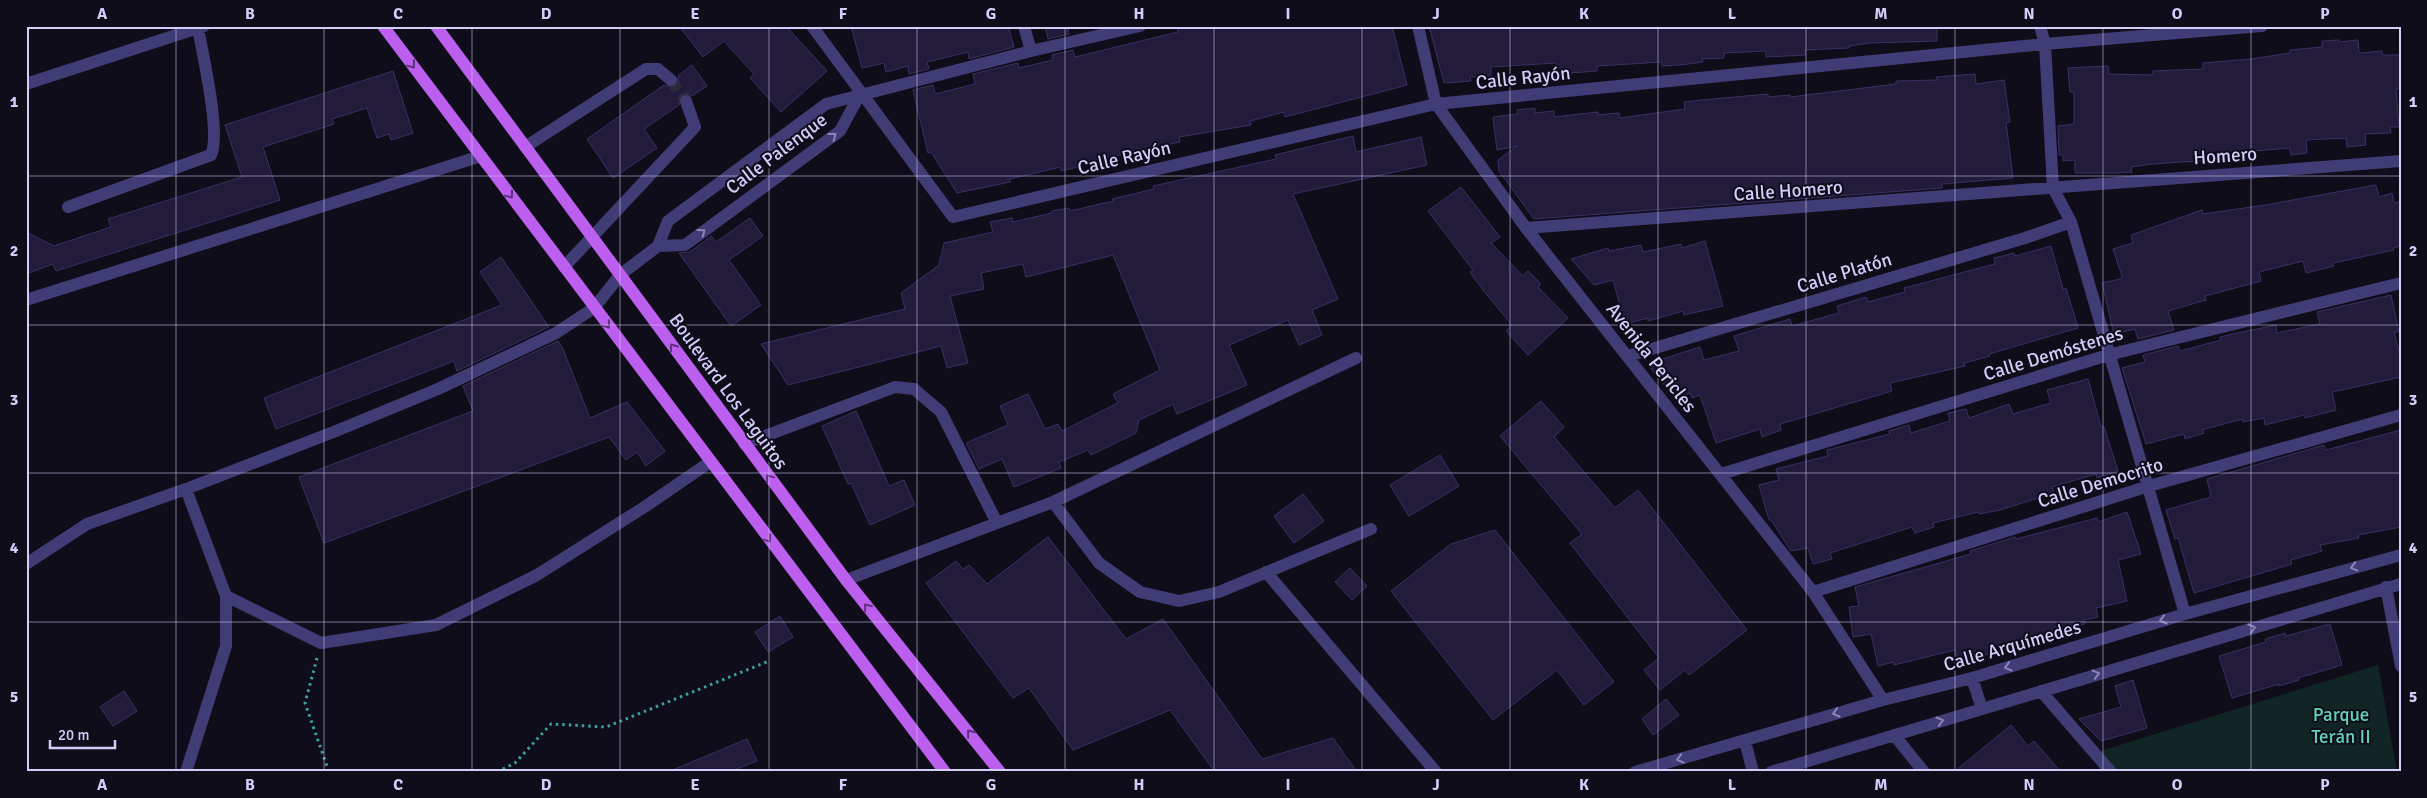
<svg xmlns="http://www.w3.org/2000/svg" width="2427" height="798" font-family="Signika,sans-serif">
	<style>
		.green { fill: #112524 }
		.building { fill: #221b3a; stroke: #3b3064 }
		.lines { fill: none; stroke-linecap: round; stroke-linejoin: round }
		.minor-tunnel { stroke: #2d2a3c; stroke-width: 12; stroke-dasharray: 12 6; stroke-linecap: butt }
		.path { stroke: #39a29d; stroke-width: 3; stroke-dasharray: 2.5 4; stroke-linecap: butt }
		.minor { stroke: #403d76; stroke-width: 12 }
		.major { stroke: #bc5fee; stroke-width: 12 }
		.oneway { stroke: #5d327a }
		.oneway2 { stroke: #8a85b8 }
		.grid { fill: none; stroke: #d3cdfa; stroke-width: 1; stroke-opacity: 0.55 }
		.labels { text-anchor: middle; stroke-width: 4; stroke-linejoin: round; paint-order: stroke }
		.street-label { font-size: 19px; fill: #d3cdfa; stroke: #100d1b }
		.park-label { font-size: 19px; fill: #62d1b7; stroke: #100d1b }
		.neatline { fill: none; stroke: #d3cdfa; stroke-width: 2 }
		.grid-label { font-size: 16px; text-anchor: middle; font-weight: bold; fill: #d3cdfa }
	</style>
	<rect width="100%" height="100%" fill="#100d1b"/>
	<path class="green" d="M2378 665 2397 772H2111L2094 753Z"/>
	<path class="building" d="M679 26H786L827 71 781 112 750 78 754 74 724 41 703 57Z
		M851 26H1008L1014 47 969 59 968 52 927 62 929 69 909 74 908 66 886 72 884 63 862 68Z
		M1045 26H1068L1069 34 1048 39Z
		M1188 26H1392L1407 85 1285 117 1284 112 1250 121 1251 125 1179 137 1180 142 1077 164 1078 167 1061 171 1060 167 1010 179V182L957 193 931 152 928 153 913 90 933 85 935 94 975 84 973 74 1018 63 1019 68 1053 60 1052 55 1073 50 1075 57 1178 32V28Z
		M1429 26H1937V41L1870 43 1849 46V48L1805 50 1806 55 1766 57V51L1724 53V58L1702 59 1703 62 1680 65 1662 66V62L1597 66V71L1557 74 1556 63 1491 67V76L1470 77 1471 81 1444 83Z
		M2339 40V42L2358 40 2359 53 2382 51V55H2401V89H2396L2399 127H2390L2391 133 2365 134 2366 145 2347 147 2346 138 2306 140 2307 153 2291 155 2290 148 2229 153 2230 159 2152 164 2131 167 2132 172 2114 173H2075V160L2063 161V155H2059L2058 126 2074 124V92H2070L2068 68 2108 66 2109 74 2153 75V71L2203 69V63L2251 59 2290 53V50L2322 47V41Z
		M692 65 707 86 692 96 687 93 680 95 679 105 644 129 657 148 613 178 587 139 664 85 674 87 679 82 678 76Z
		M393 71 413 133 391 140 389 134 377 138 367 108 332 119 334 124 263 147 280 200 56 271 53 264 26 274V232L54 246 111 227 108 219 242 177 225 125Z
		M1975 74 1976 84 2004 80 2010 122 2006 123 2013 178 1942 184V188L1534 219 1499 171 1498 160 1517 146 1497 150 1493 117 1518 114 1517 110 1535 108V113L1554 111V117L1598 112V115L1619 113 1620 118 1685 109 1684 102 1702 100 1768 94V97L1790 95V97L1896 84V81L1937 80 1936 77Z
		M1353 136 1356 152 1421 137 1427 165 1293 194 1338 299 1312 310 1322 335 1299 345 1288 320 1229 345 1247 385 1177 414 1173 404 1139 420 1136 433 1091 455 1088 450 1059 462 1061 468 1014 487 1002 459 979 469 966 443 1008 425 1000 406 1028 394 1045 429 1058 424 1062 431 1118 403 1113 394 1160 370 1113 255 1026 277 1023 264 981 273 984 289 950 296 968 363 947 368 941 346 788 385 761 344 905 309 901 293 939 265 944 243 993 232 990 222 1012 218 1013 222 1052 213V211L1069 208 1070 211 1113 201 1112 199 1154 189 1153 186 1276 159 1275 155Z
		M2376 185 2379 197 2392 193 2394 203 2401 202V246L2393 248 2394 250 2333 263 2334 266 2306 273 2303 261 2259 272 2261 281 2205 296 2206 300 2168 311 2174 330 2138 339 2135 329 2114 334 2102 283 2120 279 2122 276 2113 249 2133 243 2131 235 2202 210 2203 214 2265 205Z
		M1461 187 1500 237 1491 243 1523 276 1528 271 1541 284 1538 287 1568 318 1528 355 1506 331 1512 325 1482 289 1470 272 1473 270 1428 211Z
		M750 218 763 236 729 260 761 305 731 326 679 253 690 252 711 236 716 242Z
		M1705 241 1723 306 1684 315 1683 311 1648 321V318L1625 324 1613 280 1594 285 1571 259 1608 248 1609 251 1641 245 1643 252 1681 244 1682 248Z
		M2051 246 2063 289 2066 288 2078 328 1989 354 1990 356 1964 363 1965 366 1890 383 1892 391 1780 424 1781 430 1762 437 1760 429 1716 443 1700 395 1692 398 1690 393 1675 398 1647 364 1700 347 1704 360 1739 351 1734 336 1790 319 1792 326 1839 313 1837 306 1866 297 1868 302 1905 292 1904 288 1995 264 1994 258 2014 253 2015 256Z
		M501 257 549 327 457 371 454 361 276 429 264 398 502 305 480 272Z
		M2391 295 2399 332H2394L2401 359V377L2332 392 2336 410 2305 418 2304 415 2265 425 2264 418 2243 422 2242 419 2202 430 2204 433 2185 439 2184 434 2146 444 2122 368 2145 362 2143 355 2178 346 2180 351 2221 340 2220 337 2233 334 2276 325 2277 333 2320 324 2317 312Z
		M558 341 563 349 590 418 627 402 665 451 646 466 637 452 626 460 609 437 324 543 299 477 473 411 463 386Z
		M2088 379 2101 427H2104L2118 471 2097 478 2096 474 2052 487 2054 493 2000 510 1979 514 1978 512 1933 523 1934 527 1915 533 1912 527 1830 553 1832 559 1813 564 1808 548 1791 551 1771 520H1769L1759 485 1779 480 1776 469 1828 456 1827 450 1890 434 1889 431 1909 425 1911 433 1950 421 1948 413 1966 409 1969 418 2009 404 2013 414 2051 403 2047 390Z
		M1541 401 1564 427 1554 437 1615 508 1638 490 1747 630 1689 675 1685 670 1660 690 1644 670 1659 658 1570 543 1582 534 1500 436Z
		M856 411 889 486 904 480 915 505 870 525 851 483 848 484 822 426Z
		M2401 430V527L2358 535 2359 538 2320 545 2322 551 2291 560 2292 564 2194 593 2178 538 2175 539 2166 510 2211 497 2207 479 2324 445 2326 450Z
		M1440 455 1459 486 1409 516 1390 485Z
		M1303 494 1324 521 1294 543 1274 516Z
		M2127 512 2141 554 2118 560 2127 601 2096 608 2098 617 2084 620 2085 624 2062 629 2063 635 1958 662 1955 650 1894 665V662L1878 666 1871 634 1853 637 1849 607 1859 606 1855 587 1971 554 1970 551 2015 537 2016 539 2097 518 2098 522Z
		M1495 530 1614 682 1584 705 1557 670 1493 720 1391 591 1451 544Z
		M1048 537 1126 639 1163 619 1262 759 1333 738 1357 772H1215L1170 710 1073 750 1029 688 1013 698 926 583 956 561 963 569 969 565 987 584Z
		M1350 568 1367 586 1352 600 1335 582Z
		M780 616 793 637 768 652 755 632Z
		M2330 624 2342 665 2298 678 2299 680 2279 686V684L2232 698 2219 656 2266 642 2265 639 2285 633 2286 636Z
		M2133 680 2147 728 2101 741 2079 719 2121 707 2115 686Z
		M124 691 137 711 113 726 100 707Z
		M1666 699 1679 715 1653 735 1642 719Z
		M2011 725 2028 746 2034 741 2061 772H1954Z
		M747 739 757 761 729 772H668Z"/>
	<g class="lines">
		<path class="minor-tunnel" d="M671 80 686 101"/>
		<path class="path" d="M317 658 305 703 329 772
			M497 772 515 763 551 724 606 727 769 661"/>
		<path class="minor" d="M812 26 953 217 1436 104 2045 44 2262 26
			M1024 26 1031 51
			M1418 26 1436 104 1526 228 1813 592 1883 700
			M2040 26 2045 44 2053 188 2071 222 2185 614
			M26 84 204 26
			M525 147 646 69H658L671 80
			M68 207 211 155C221 133 203 56 198 28
			M1526 228 2401 161
			M658 246 668 221 826 104 1031 51 1140 26
			M564 267 695 127 686 101
			M26 300 481 156
			M1628 356 2025 238 2071 222
			M744 444 895 387 914 389 941 412 997 523
			M1721 474 2108 355 2401 283
			M186 489 226 596V646L186 772
			M1053 502 1099 563 1140 592 1179 601 1219 592 1371 529
			M26 564 87 524 186 489 336 431 438 389 556 333 594 308 620 275 658 246 685 245 840 131 860 94
			M1266 572 1436 772
			M846 580 1053 502 1356 358
			M2386 587 2401 666
			M1813 592 2149 486 2401 415
			M226 596 321 643 436 625 537 575 646 506 710 462
			M1972 678 1982 709
			M2041 691 2111 772
			M1894 735 1924 772
			M1745 741 1753 772
			M1635 772 1883 700 1972 678 2185 614 2401 555
			M1771 772 2401 584"/>
		<path class="major" d="M383 26 945 772
			M436 26 846 580 1000 772"/>
	</g>
	<defs><path id="oneway-chevron" d="M-2-3.5L2.5 0L-2 3.5" fill="none" stroke-width="1.6" stroke-linecap="round" stroke-linejoin="round" transform="scale(1.25)"/></defs>
	<g class="oneway">
		<use href="#oneway-chevron" transform="translate(412 65) rotate(53)"/>
		<use href="#oneway-chevron" transform="translate(510 195) rotate(53)"/>
		<use href="#oneway-chevron" transform="translate(607 325) rotate(53)"/>
		<use href="#oneway-chevron" transform="translate(673 347) rotate(-126)"/>
		<use href="#oneway-chevron" transform="translate(769 478) rotate(-127)"/>
		<use href="#oneway-chevron" transform="translate(768 539) rotate(53)"/>
		<use href="#oneway-chevron" transform="translate(867 607) rotate(-129)"/>
		<use href="#oneway-chevron" transform="translate(970 733) rotate(-129)"/>
	</g>
	<g class="oneway2">
		<use href="#oneway-chevron" transform="translate(833 136) rotate(-37)"/>
		<use href="#oneway-chevron" transform="translate(702 232) rotate(-36)"/>
		<use href="#oneway-chevron" transform="translate(2354 567) rotate(165)"/>
		<use href="#oneway-chevron" transform="translate(2163 620) rotate(163)"/>
		<use href="#oneway-chevron" transform="translate(2252 628) rotate(-17)"/>
		<use href="#oneway-chevron" transform="translate(2008 667) rotate(163)"/>
		<use href="#oneway-chevron" transform="translate(2096 674) rotate(-16)"/>
		<use href="#oneway-chevron" transform="translate(1836 713) rotate(164)"/>
		<use href="#oneway-chevron" transform="translate(1940 721) rotate(-17)"/>
		<use href="#oneway-chevron" transform="translate(1680 759) rotate(164)"/>
	</g>
	<path class="grid" d="M176 26V772M324 26V772M472 26V772M620 26V772M769 26V772M917 26V772M1065 26V772M1214 26V772M1362 26V772M1510 26V772M1658 26V772M1806 26V772M1955 26V772M2103 26V772M2251 26V772M26 176H2401M26 325H2401M26 473H2401M26 622H2401"/>
	<g class="labels">
		<g class="street-label">
			<text transform="translate(1523 77) rotate(-6)" y="7">Calle Rayón</text>
			<text transform="translate(776 153) rotate(-37)" y="7">Calle Palenque</text>
			<text transform="translate(2225 155) rotate(-4)" y="7">Homero</text>
			<text transform="translate(1124 157) rotate(-13)" y="7">Calle Rayón</text>
			<text transform="translate(1788 190) rotate(-4)" y="7">Calle Homero</text>
			<text transform="translate(1844 272) rotate(-17)" y="7">Calle Platón</text>
			<text transform="translate(2053 353) rotate(-17)" y="7">Calle Demóstenes</text>
			<text transform="translate(1652 357) rotate(52)" y="7">Avenida Pericles</text>
			<text transform="translate(729 391) rotate(54)" y="7">Boulevard Los Laguitos</text>
			<text transform="translate(2100 482) rotate(-17)" y="7">Calle Democrito</text>
			<text transform="translate(2012 645) rotate(-16)" y="7">Calle Arquímedes</text>
		</g>
		<g class="park-label">
			<text x="2341" y="721">Parque<tspan x="2341" dy="22">Terán II</tspan></text>
		</g>
	</g>
	<rect width="2427" height="798" fill="none" stroke="#100d1b" stroke-width="55"/>
	<path d="M50 740v8h65v-8" fill="none" stroke="#d3cdfa" stroke-width="2.5"/>
	<text x="58" y="740" font-size="15" fill="#d3cdfa" stroke="#100d1b" stroke-width="4" paint-order="stroke">20 m</text>
	<rect x="28" y="28" width="2372" height="742" class="neatline"/>
	<g class="grid-label">
		<text x="102" y="19">A</text>
		<text x="250" y="19">B</text>
		<text x="398" y="19">C</text>
		<text x="546" y="19">D</text>
		<text x="695" y="19">E</text>
		<text x="843" y="19">F</text>
		<text x="991" y="19">G</text>
		<text x="1139" y="19">H</text>
		<text x="1288" y="19">I</text>
		<text x="1436" y="19">J</text>
		<text x="1584" y="19">K</text>
		<text x="1732" y="19">L</text>
		<text x="1881" y="19">M</text>
		<text x="2029" y="19">N</text>
		<text x="2177" y="19">O</text>
		<text x="2325" y="19">P</text>
		<text x="14" y="107">1</text>
		<text x="2413" y="107">1</text>
		<text x="14" y="256">2</text>
		<text x="2413" y="256">2</text>
		<text x="14" y="405">3</text>
		<text x="2413" y="405">3</text>
		<text x="14" y="553">4</text>
		<text x="2413" y="553">4</text>
		<text x="14" y="702">5</text>
		<text x="2413" y="702">5</text>
		<text x="102" y="790">A</text>
		<text x="250" y="790">B</text>
		<text x="398" y="790">C</text>
		<text x="546" y="790">D</text>
		<text x="695" y="790">E</text>
		<text x="843" y="790">F</text>
		<text x="991" y="790">G</text>
		<text x="1139" y="790">H</text>
		<text x="1288" y="790">I</text>
		<text x="1436" y="790">J</text>
		<text x="1584" y="790">K</text>
		<text x="1732" y="790">L</text>
		<text x="1881" y="790">M</text>
		<text x="2029" y="790">N</text>
		<text x="2177" y="790">O</text>
		<text x="2325" y="790">P</text>
	</g>
</svg>
